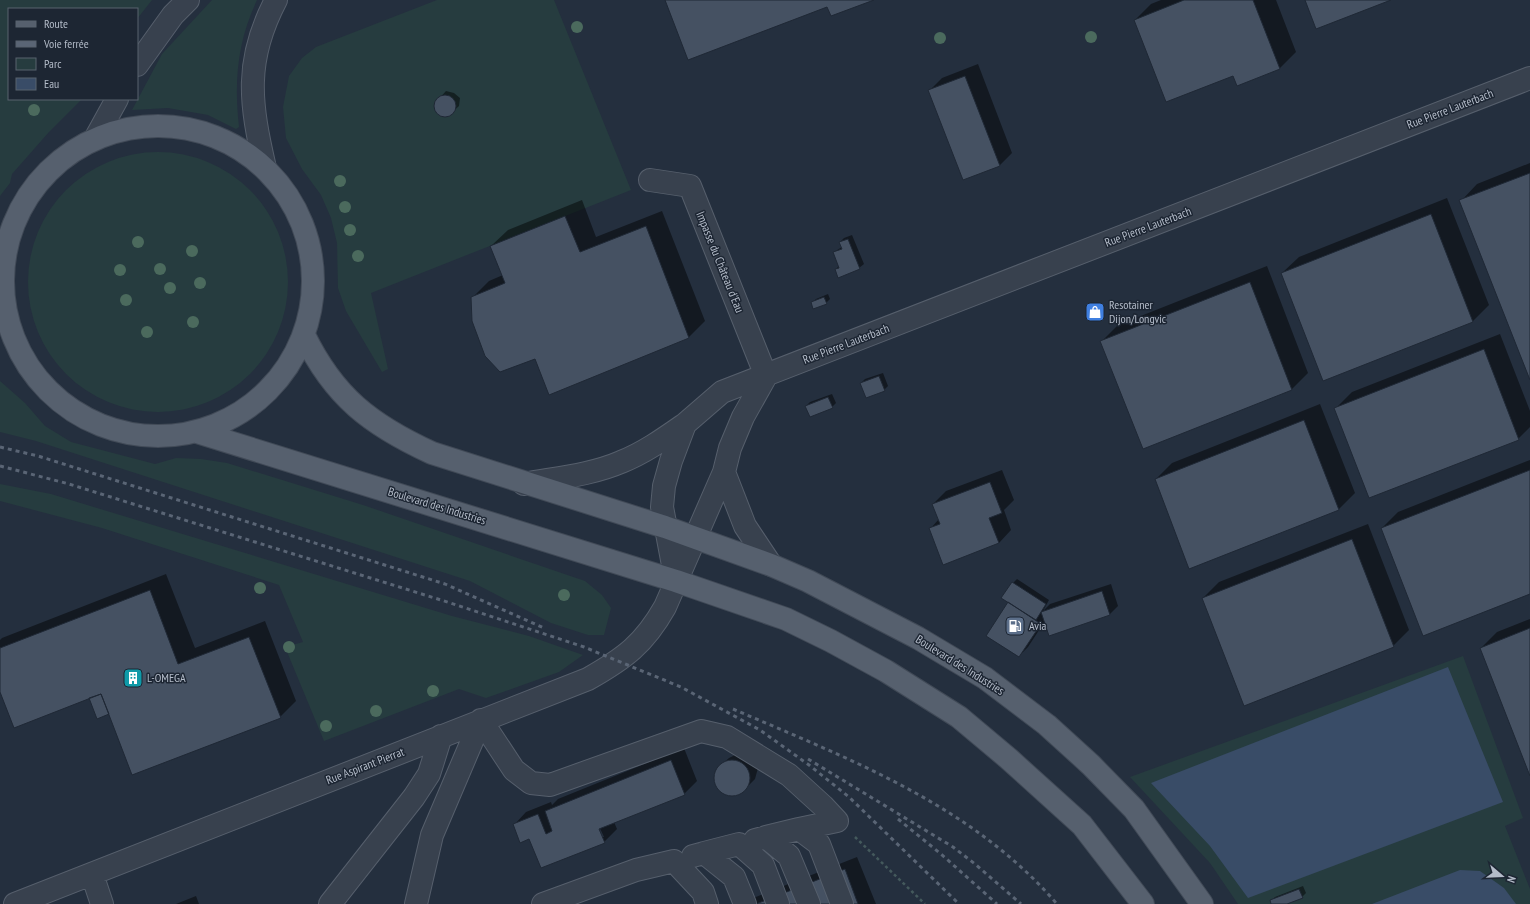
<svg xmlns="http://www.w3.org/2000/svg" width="1530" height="904" font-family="'PT Sans Narrow',sans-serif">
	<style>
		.green { fill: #263c3f }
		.water { fill: #394c67 }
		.shadow { fill: #0007; fill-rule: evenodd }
		.building { fill: #455162; stroke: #1f2835 }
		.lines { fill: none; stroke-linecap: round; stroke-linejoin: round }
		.minor-casing { stroke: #565f6c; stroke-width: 24 }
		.major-casing { stroke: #414a57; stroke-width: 24 }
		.path { stroke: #44595c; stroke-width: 2.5; stroke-dasharray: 3 3; stroke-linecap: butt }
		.minor { stroke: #38414e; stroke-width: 22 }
		.major { stroke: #56606e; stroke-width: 22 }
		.rail { stroke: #5a6575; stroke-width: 3; stroke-dasharray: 4 4; stroke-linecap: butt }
		.tree { fill: #4b6a5d }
		.labels { text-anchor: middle; stroke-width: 3; stroke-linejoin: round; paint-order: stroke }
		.street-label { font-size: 12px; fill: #b4bcc9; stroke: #1d2633 }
		.poi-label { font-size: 12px; fill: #b4bcc9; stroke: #1d2633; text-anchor: start }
	</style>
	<rect width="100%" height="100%" fill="#242f3e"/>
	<path class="green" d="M0 0H152L137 19V9H9V99H82L49 132 12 174 10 183 0 196Z
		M212 0H257C237 42 234 82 239 127L236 129 208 115 168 108 132 110 162 54Z
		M437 0H554L631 190 371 293 388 369 382 372 346 311 338 288 337 243 331 218 321 195 302 169 286 138 283 107 289 76 302 58 316 47Z
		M28 282a130 130 0 1 1 260 0a130 130 0 1 1-260 0Z
		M0 381 25 403 45 426 71 442 155 464 176 458 201 459 227 463 363 505 585 581 602 595 611 608 604 635H588L551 623 470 581 36 441 0 432Z
		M0 484 51 494 452 616 529 636 583 655 559 672 486 698 459 689 324 741 285 647 303 642 279 585 102 528 0 501Z
		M1463 656 1523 818 1505 826 1530 889V904H1238L1210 863 1130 777Z"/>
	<path class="water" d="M1448 667 1503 802 1248 898 1210 846 1151 783Z
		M1460 870 1480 871 1504 888 1516 904H1372Z"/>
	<path class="shadow" d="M1161 0H1276L1296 52 1280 68 1234 75 1135 20 1151 4Z
		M978 64 1012 153 1000 165 930 90 942 78Z
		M446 91 454 93 460 98 459 106 448 116 441 115 435 109 436 102Z
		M1530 163V378L1461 201 1477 184Z
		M1447 198 1489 305 1473 321 1282 273 1299 257Z
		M582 200 596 237 662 211 705 321 689 337 550 394 535 358 472 298 489 281 503 275 491 246 508 230Z
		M852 235 864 264 859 268 836 269 839 266 834 252 842 247 840 242 844 238Z
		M1267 266 1308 373 1292 389 1143 448 1102 341 1118 325Z
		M828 294 830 299 826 303H812L816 299Z
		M1500 334 1530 411V427L1518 439 1335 409 1352 392Z
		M883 373 888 386 884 390 861 383 865 379Z
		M832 394 836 403 832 407 806 406 810 402Z
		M1320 404 1355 493 1339 509 1190 568 1156 479 1172 463Z
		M1530 460V593L1382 528 1398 512Z
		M1002 470 1014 500 1004 510 1011 530 999 543 930 529 939 519 933 504 946 491Z
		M1368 524 1409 630 1393 646 1203 598 1219 582Z
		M166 574 195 648 265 621 296 701 280 717 109 712 91 699 0 690V640L2 638Z
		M1017 579 1049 600 1043 611 1050 604 1111 584 1118 606 1110 614 1050 635 1045 621 1028 647 1019 656 1008 603 1013 583Z
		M1530 619V773L1481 648 1497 632Z
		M684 748 697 781 684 794 614 822 617 829 604 842 530 838 514 825 526 812 551 802 552 805 558 799ZM598 824 604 837H601L596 825Z
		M741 752 758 768 755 779 742 792 733 795 726 794 721 790 716 779 720 766 729 758Z
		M857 857 876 904H738Z
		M1303 886 1306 893 1302 897 1284 904H1272L1271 901 1275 897Z
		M196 896 199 904H176Z"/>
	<path class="building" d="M665 0H874L831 16 827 7 688 60Z
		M1184 0H1253L1280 69 1237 86 1233 76 1166 102 1134 20Z
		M1305 0H1391L1316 29Z
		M965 76 1000 166 963 180 928 90Z
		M434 106a11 11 0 1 1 22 0a11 11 0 1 1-22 0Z
		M1530 173V380L1459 200Z
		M1431 214 1473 322 1323 381 1281 273Z
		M565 216 580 252 646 226 689 338 549 395 535 359 500 372 485 356 472 321 471 297 505 283 490 246Z
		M848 239 860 269 838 278 835 269 839 268 833 252 842 249 839 242Z
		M1250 282 1292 390 1143 449 1100 341Z
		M824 297 827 304 813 309 811 302Z
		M1484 349 1519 440 1369 498 1334 408Z
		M879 376 885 391 866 398 860 383Z
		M828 397 833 408 810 417 805 406Z
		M1304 420 1339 510 1189 569 1155 479Z
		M1530 470V594L1423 636 1381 528Z
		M990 482 1002 513 989 518 999 543 943 565 929 528 940 524 932 504Z
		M1352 539 1394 647 1244 706 1202 598Z
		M1012 582 1046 604 1036 620 1001 598Z
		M150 590 178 664 249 637 281 718 132 775 101 694 14 728 0 692V648Z
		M1102 591 1110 615 1049 636 1041 612Z
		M1008 602 1041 624 1019 657 986 636Z
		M1530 628V776L1480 648Z
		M101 694 109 714 97 719 89 698Z
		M671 760 685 795 599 829 605 843 541 868 529 839 520 843 513 824 538 814 546 834 552 831 545 811Z
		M714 778a18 18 0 1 1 36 0a18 18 0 1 1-36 0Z
		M845 869 858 904H756Z
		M1299 889 1303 898 1287 904H1271L1270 900Z"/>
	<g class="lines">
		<g class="minor-casing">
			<path id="minor" d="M137 65 173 15 188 0
				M95 139 117 99
				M265 168C250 103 244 61 276 0
				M650 180 690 186 766 376
				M766 376 743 417 730 448 724 472 745 526 771 565
				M524 484C556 478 591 475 621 462 644 453 665 438 685 424
				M676 581 662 507 664 486 671 461 685 424 722 392 1530 78
				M766 837 799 829 819 844 842 904
				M755 840 766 837 789 856 809 904
				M704 853 739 844 763 865 778 904
				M693 856 704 853 734 877 745 904
				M92 874 102 904
				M15 904 588 679C625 658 644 644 665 607L724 472
				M330 904 414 797 429 774 441 736
				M416 904 432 835 481 720 514 770 531 783 550 785 701 731 727 737 789 775 823 806 837 821 799 829
				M543 904 636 870 674 861 703 892 707 904"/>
		</g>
		<g class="major-casing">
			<path id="major" d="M3 281a155 155 0 1 1 310 0a155 155 0 1 1-310 0Z
				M304 335C334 397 371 425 432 453L665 527 771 565 808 581 918 638 985 678 1047 725 1091 765 1134 809 1202 904
				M197 432 676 581 786 619 831 641 886 671 959 717 1009 759 1082 825 1143 904"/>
		</g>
		<path class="path" d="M855 837 925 904"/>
		<use href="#minor" class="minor"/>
		<use href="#major" class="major"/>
		<path class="rail" d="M0 447 38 456 445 584 544 628
			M0 466 69 484 441 600 584 647 681 687 760 730 809 765 849 797 959 904
			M733 709C849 759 972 805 1057 904
			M808 759 953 847 975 864 1021 904
			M898 819 941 854 997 904"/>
	</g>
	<g class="tree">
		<circle cx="577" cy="27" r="6"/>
		<circle cx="1091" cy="37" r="6"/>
		<circle cx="940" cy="38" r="6"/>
		<circle cx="34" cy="110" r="6"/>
		<circle cx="340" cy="181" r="6"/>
		<circle cx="345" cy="207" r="6"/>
		<circle cx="350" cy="230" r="6"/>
		<circle cx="138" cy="242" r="6"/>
		<circle cx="192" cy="251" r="6"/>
		<circle cx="358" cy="256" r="6"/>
		<circle cx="160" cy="269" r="6"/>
		<circle cx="120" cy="270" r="6"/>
		<circle cx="200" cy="283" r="6"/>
		<circle cx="170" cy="288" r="6"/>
		<circle cx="126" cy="300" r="6"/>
		<circle cx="193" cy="322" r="6"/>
		<circle cx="147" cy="332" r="6"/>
		<circle cx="260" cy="588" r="6"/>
		<circle cx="564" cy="595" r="6"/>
		<circle cx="289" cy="647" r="6"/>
		<circle cx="433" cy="691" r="6"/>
		<circle cx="376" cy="711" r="6"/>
		<circle cx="326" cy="726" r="6"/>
	</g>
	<defs>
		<g id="shop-square" transform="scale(1)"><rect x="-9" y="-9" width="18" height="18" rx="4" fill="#3f7fe0" stroke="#1d2633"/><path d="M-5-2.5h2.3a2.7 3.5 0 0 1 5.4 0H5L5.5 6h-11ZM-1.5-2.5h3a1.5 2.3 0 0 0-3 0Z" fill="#fff"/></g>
		<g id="fuel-square" transform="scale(1)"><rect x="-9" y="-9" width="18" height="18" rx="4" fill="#5c6f8a" stroke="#1d2633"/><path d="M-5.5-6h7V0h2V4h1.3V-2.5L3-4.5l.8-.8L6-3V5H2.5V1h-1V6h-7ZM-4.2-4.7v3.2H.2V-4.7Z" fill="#fff"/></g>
		<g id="building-square" transform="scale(1)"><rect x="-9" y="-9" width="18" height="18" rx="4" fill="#0f9aa8" stroke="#1d2633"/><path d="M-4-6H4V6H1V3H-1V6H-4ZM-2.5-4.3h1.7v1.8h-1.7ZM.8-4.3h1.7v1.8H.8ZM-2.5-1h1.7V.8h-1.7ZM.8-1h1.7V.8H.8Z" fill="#fff"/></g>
	</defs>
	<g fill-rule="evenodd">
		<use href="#shop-square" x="1095" y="312"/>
		<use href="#fuel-square" x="1015" y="626"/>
		<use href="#building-square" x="133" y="678"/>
	</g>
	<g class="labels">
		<g class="street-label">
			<text transform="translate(1450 109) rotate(-21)" y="4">Rue Pierre Lauterbach</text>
			<text transform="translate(1148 227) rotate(-21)" y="4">Rue Pierre Lauterbach</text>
			<text transform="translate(720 262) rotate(68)" y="4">Impasse du Château d'Eau</text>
			<text transform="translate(846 344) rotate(-21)" y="4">Rue Pierre Lauterbach</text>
			<text transform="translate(437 506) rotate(17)" y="4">Boulevard des Industries</text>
			<text transform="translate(960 665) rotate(32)" y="4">Boulevard des Industries</text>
			<text transform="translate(365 766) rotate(-21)" y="4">Rue Aspirant Pierrat</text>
		</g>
		<g class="poi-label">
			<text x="1109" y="309">Resotainer<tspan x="1109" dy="14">Dijon/Longvic</tspan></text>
			<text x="1029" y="630">Avia</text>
			<text x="147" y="682">L-OMEGA</text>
		</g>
	</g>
	<rect x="8" y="8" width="130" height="92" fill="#1d2633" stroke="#59626f"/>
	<rect x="16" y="21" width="20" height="6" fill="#56606e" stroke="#59626f"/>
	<text x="44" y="28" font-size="12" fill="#b4bcc9">Route</text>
	<rect x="16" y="41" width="20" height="6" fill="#5a6575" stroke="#59626f"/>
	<text x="44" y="48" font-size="12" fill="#b4bcc9">Voie ferrée</text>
	<rect x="16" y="58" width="20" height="12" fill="#263c3f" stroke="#59626f"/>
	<text x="44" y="68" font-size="12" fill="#b4bcc9">Parc</text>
	<rect x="16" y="78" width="20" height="12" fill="#394c67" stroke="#59626f"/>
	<text x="44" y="88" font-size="12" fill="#b4bcc9">Eau</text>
	<g transform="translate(1502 876) rotate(109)" stroke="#1d2633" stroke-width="3" paint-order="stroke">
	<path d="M0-3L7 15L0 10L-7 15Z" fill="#b4bcc9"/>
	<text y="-6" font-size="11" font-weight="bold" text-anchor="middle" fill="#b4bcc9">N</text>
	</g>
</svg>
